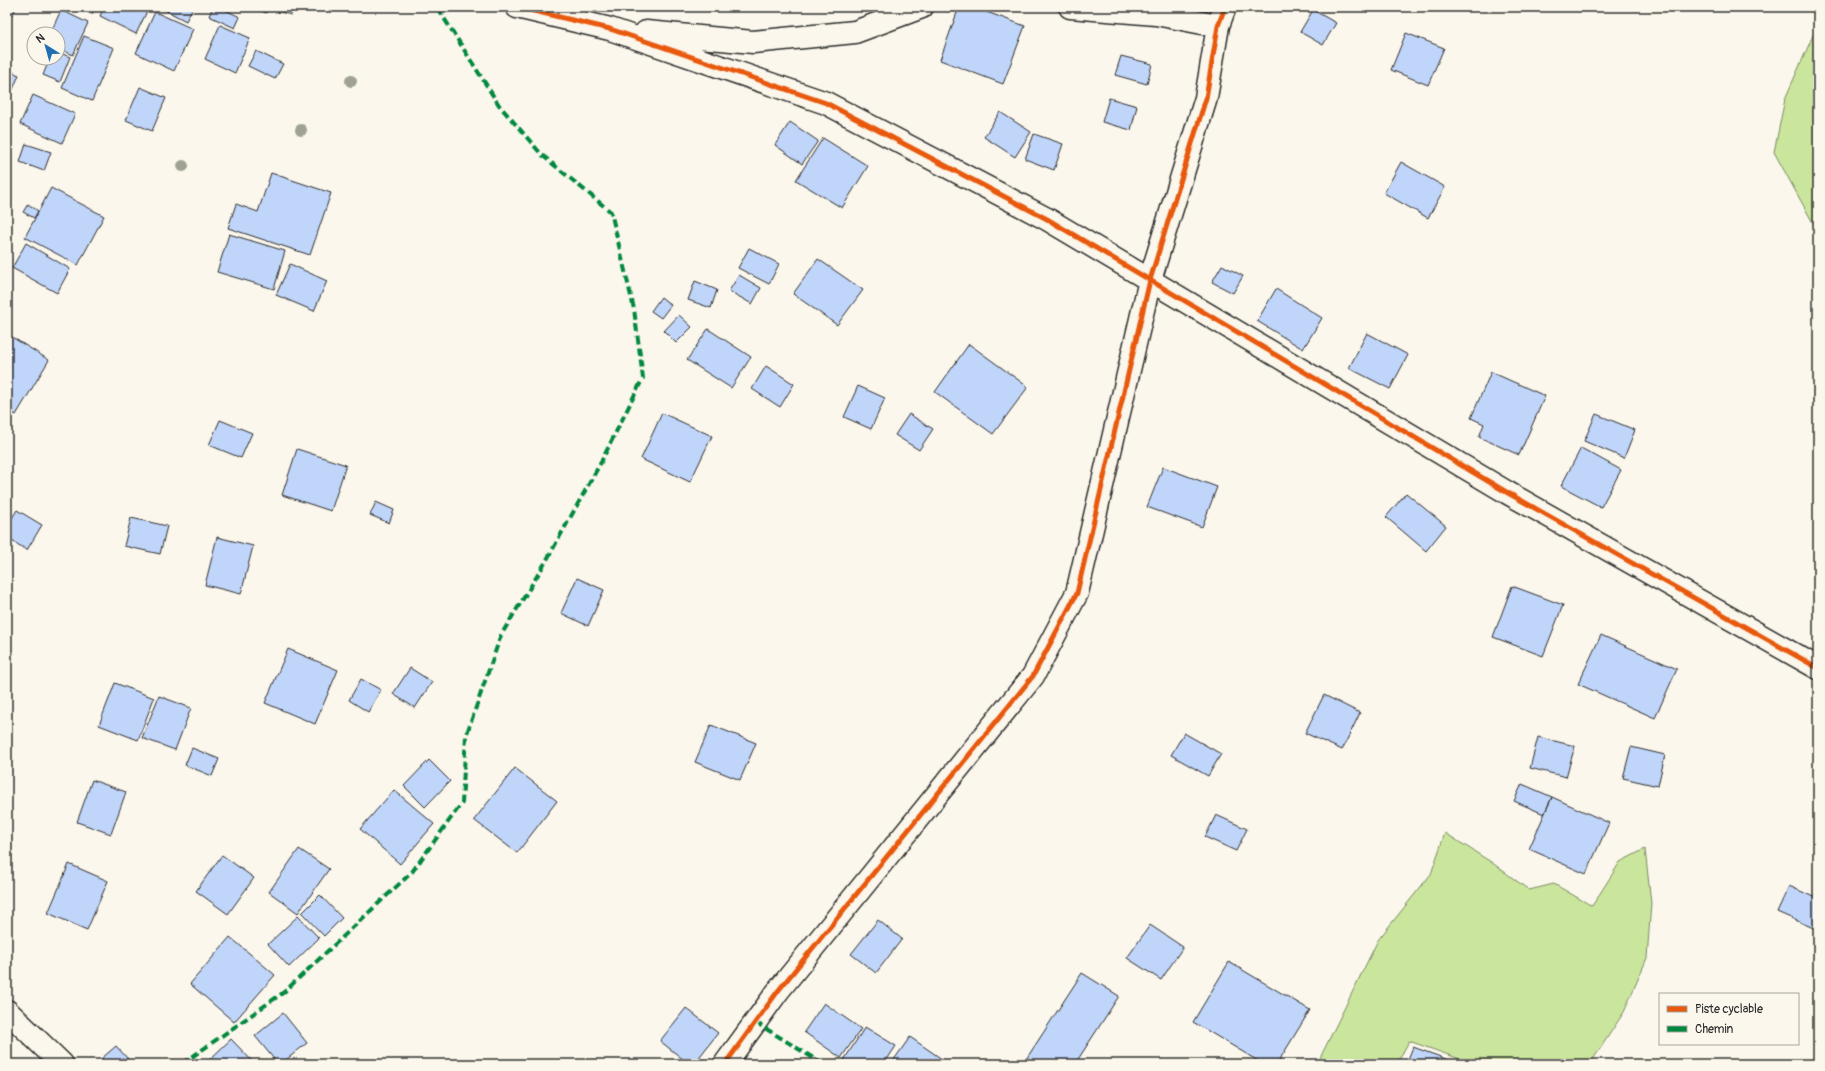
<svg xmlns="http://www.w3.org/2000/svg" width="1825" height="1071" font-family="Pangolin,sans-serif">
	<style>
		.green { fill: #cae69d; stroke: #7a8864 }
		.building { fill: #c0d5fa; stroke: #2b2b2b }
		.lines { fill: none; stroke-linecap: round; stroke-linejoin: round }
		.minor-casing { stroke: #2b2b2b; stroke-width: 25 }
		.minor { stroke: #fbf7ec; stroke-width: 22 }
		.quiet { stroke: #00873e; stroke-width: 4; stroke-dasharray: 8 4; stroke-linecap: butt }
		.cycleway-casing { stroke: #fbf7ec; stroke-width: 8 }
		.cycleway { stroke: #e8590c; stroke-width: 5 }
		.tree { fill: #9fa192 }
	</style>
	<rect width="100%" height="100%" fill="#fbf7ec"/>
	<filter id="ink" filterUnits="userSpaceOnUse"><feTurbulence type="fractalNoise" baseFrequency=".025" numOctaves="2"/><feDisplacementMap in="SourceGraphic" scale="8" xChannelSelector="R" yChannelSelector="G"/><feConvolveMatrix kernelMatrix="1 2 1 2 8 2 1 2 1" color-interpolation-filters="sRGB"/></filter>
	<g filter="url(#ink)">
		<path class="green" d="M1818 24V232L1774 152 1785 99Z
			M1445 833 1491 862 1529 890 1554 884 1592 906 1620 862 1645 849 1651 903 1647 958 1624 1012 1590 1064H1474L1409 1041 1397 1064H1324L1320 1058 1378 940 1431 874Z"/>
		<path class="building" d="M7 7H17L8 21 7 20Z
			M74 7H95L92 14Z
			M104 7H149L136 34 100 16Z
			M159 7H193L186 21Z
			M213 7H219L240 17 235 28 209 16Z
			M253 7H268L266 13Z
			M274 7H293L291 15 273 10Z
			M959 7H973L1025 26 1003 84 940 60Z
			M61 10 88 23 73 55 58 48V34H50Z
			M1313 10 1336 23 1323 45 1300 32Z
			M155 12 193 29 174 71 136 53Z
			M220 25 250 38 235 73 205 59Z
			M1406 33 1444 48 1428 85 1391 70Z
			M84 36 114 48 92 101 62 88Z
			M256 51 283 64 275 79 248 66Z
			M58 52 70 57 60 82 43 75 50 58H58Z
			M1121 56 1152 64 1147 84 1115 75Z
			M7 70 19 75 8 101H7Z
			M140 87 166 98 152 131 126 120Z
			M33 95 75 114 62 143 20 124Z
			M1109 98 1137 106 1131 130 1102 122Z
			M1000 112 1031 132 1015 157 984 137Z
			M790 122 818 141 802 164 775 145Z
			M1034 134 1063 144 1054 170 1025 159Z
			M823 138 868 166 842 208 796 180Z
			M26 144 51 152 44 171 20 162Z
			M1401 162 1445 187 1428 218 1384 193Z
			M271 173 331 193 310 255 228 228 236 204 258 212Z
			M51 188 104 216 78 265 25 237Z
			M28 204 38 211 34 218 23 212Z
			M229 234 285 251 274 289 217 272Z
			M26 243 70 269 57 293 12 268Z
			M749 248 779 264 769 284 738 268Z
			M818 259 863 290 837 325 793 294Z
			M290 264 327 281 314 311 276 295Z
			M1222 265 1243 276 1233 293 1212 282Z
			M739 275 761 288 752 304 729 291Z
			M695 281 717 290 711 308 688 300Z
			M1276 289 1322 318 1303 349 1257 321Z
			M661 297 671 305 661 318 651 311Z
			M679 315 692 327 676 343 664 331Z
			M708 329 751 357 731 388 687 360Z
			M1367 333 1408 355 1390 389 1349 368Z
			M7 334 49 360 16 415 7 410Z
			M969 344 1028 387 993 434 935 392Z
			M766 366 794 384 780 407 752 389Z
			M1491 372 1545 396 1519 455 1479 437 1484 424 1471 418Z
			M858 386 885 398 871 429 844 417Z
			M662 413 712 436 690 482 641 459Z
			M909 414 933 429 919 450 895 435Z
			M1596 414 1635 430 1624 458 1584 441Z
			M220 420 252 433 241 458 209 445Z
			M1581 448 1621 470 1601 507 1561 486Z
			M297 449 346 465 331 511 282 495Z
			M1163 467 1217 487 1202 527 1147 507Z
			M1406 493 1446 526 1426 551 1386 517Z
			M376 502 394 510 389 523 370 515Z
			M17 510 42 525 27 550 7 538V526Z
			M131 518 167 526 160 554 124 546Z
			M217 537 253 546 241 594 205 585Z
			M577 578 604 590 588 626 561 613Z
			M1512 586 1563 605 1543 656 1493 637Z
			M1601 635 1677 669 1655 718 1578 684Z
			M288 649 338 670 315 724 265 703Z
			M410 668 432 682 415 708 393 694Z
			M361 679 381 690 368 712 349 700Z
			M115 683 154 698 138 740 99 725Z
			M1324 695 1360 713 1342 750 1305 733Z
			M159 696 191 708 175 750 142 738Z
			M711 725 756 743 740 780 695 762Z
			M1184 733 1221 754 1208 776 1171 755Z
			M1538 737 1575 746 1566 777 1530 768Z
			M1631 747 1665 755 1658 786 1623 778Z
			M192 748 219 759 212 776 185 765Z
			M429 760 450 781 425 807 404 786Z
			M515 768 557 801 517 853 474 820Z
			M92 780 126 792 111 834 77 822Z
			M1522 784 1552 797 1544 814 1514 801Z
			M394 790 434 824 400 864 360 829Z
			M1552 797 1609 823 1586 874 1529 849Z
			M1216 815 1247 829 1236 851 1205 837Z
			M299 849 329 869 298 913 269 892Z
			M222 855 254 878 228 914 196 891Z
			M69 864 108 881 87 930 48 913Z
			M1789 886 1818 899V930L1777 912Z
			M320 895 342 918 324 936 302 913Z
			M298 916 319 938 289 967 268 944Z
			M878 920 902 939 876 973 851 954Z
			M1150 925 1183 947 1161 980 1127 958Z
			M230 937 275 975 234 1022 190 984Z
			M1229 962 1310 1010 1277 1064H1263L1193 1022Z
			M1082 973 1119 996 1075 1064H1023Z
			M824 1003 861 1029 841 1058 804 1032Z
			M686 1008 718 1033 694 1064H689L660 1041Z
			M283 1013 307 1043 281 1064H278L255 1036Z
			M865 1027 896 1046 884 1064H851L844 1060Z
			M910 1037 949 1064H891Z
			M231 1039 255 1064H205Z
			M116 1046 129 1060 124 1064H105L101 1059Z
			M1413 1047 1449 1060 1448 1064H1406Z"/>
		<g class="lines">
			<g class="minor-casing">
				<path id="minor" d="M517 7 610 29 826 103 1047 219 1508 493 1818 668
					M1070 7 1156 14 1218 26
					M646 32 753 42 855 32 922 7
					M7 1011 62 1064
					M725 1064 778 991 1033 676 1077 593 1150 280 1206 98 1218 26 1225 7"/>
			</g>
			<use href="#minor" class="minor"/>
			<path class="quiet" d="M755 1022 823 1064
				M182 1064 284 992 412 872 462 803 466 736 501 635 545 563 600 464 643 378 634 309 611 212 542 155 499 105 437 7"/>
			<g class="cycleway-casing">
				<path id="cycleway" d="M517 7 610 29 826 103 1047 219 1508 493 1818 668
					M725 1064 778 991 1033 676 1077 593 1150 280 1206 98 1218 26 1225 7"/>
			</g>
			<use href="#cycleway" class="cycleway"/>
		</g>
		<g class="tree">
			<circle cx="351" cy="81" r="6"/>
			<circle cx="301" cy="130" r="6"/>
			<circle cx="183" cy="166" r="6"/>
		</g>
	</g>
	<rect width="1825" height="1071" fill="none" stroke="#fbf7ec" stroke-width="24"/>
	<rect x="12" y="12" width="1801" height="1047" fill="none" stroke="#2b2b2b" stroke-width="1.5" filter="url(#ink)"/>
	<rect x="1659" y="993" width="140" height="52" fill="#fbf7ec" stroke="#a8a59f"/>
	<rect x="1667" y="1006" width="20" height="6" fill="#e8590c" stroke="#a8a59f"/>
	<text x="1695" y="1013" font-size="12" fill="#2b2b2b">Piste cyclable</text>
	<rect x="1667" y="1026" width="20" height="6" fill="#00873e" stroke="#a8a59f"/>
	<text x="1695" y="1033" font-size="12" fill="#2b2b2b">Chemin</text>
	<g transform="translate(46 46) rotate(323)"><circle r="19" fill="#fbf7ec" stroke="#a8a59f"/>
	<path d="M0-3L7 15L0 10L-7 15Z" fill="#1f6fb2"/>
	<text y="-6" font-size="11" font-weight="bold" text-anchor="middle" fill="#2b2b2b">N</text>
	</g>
</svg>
